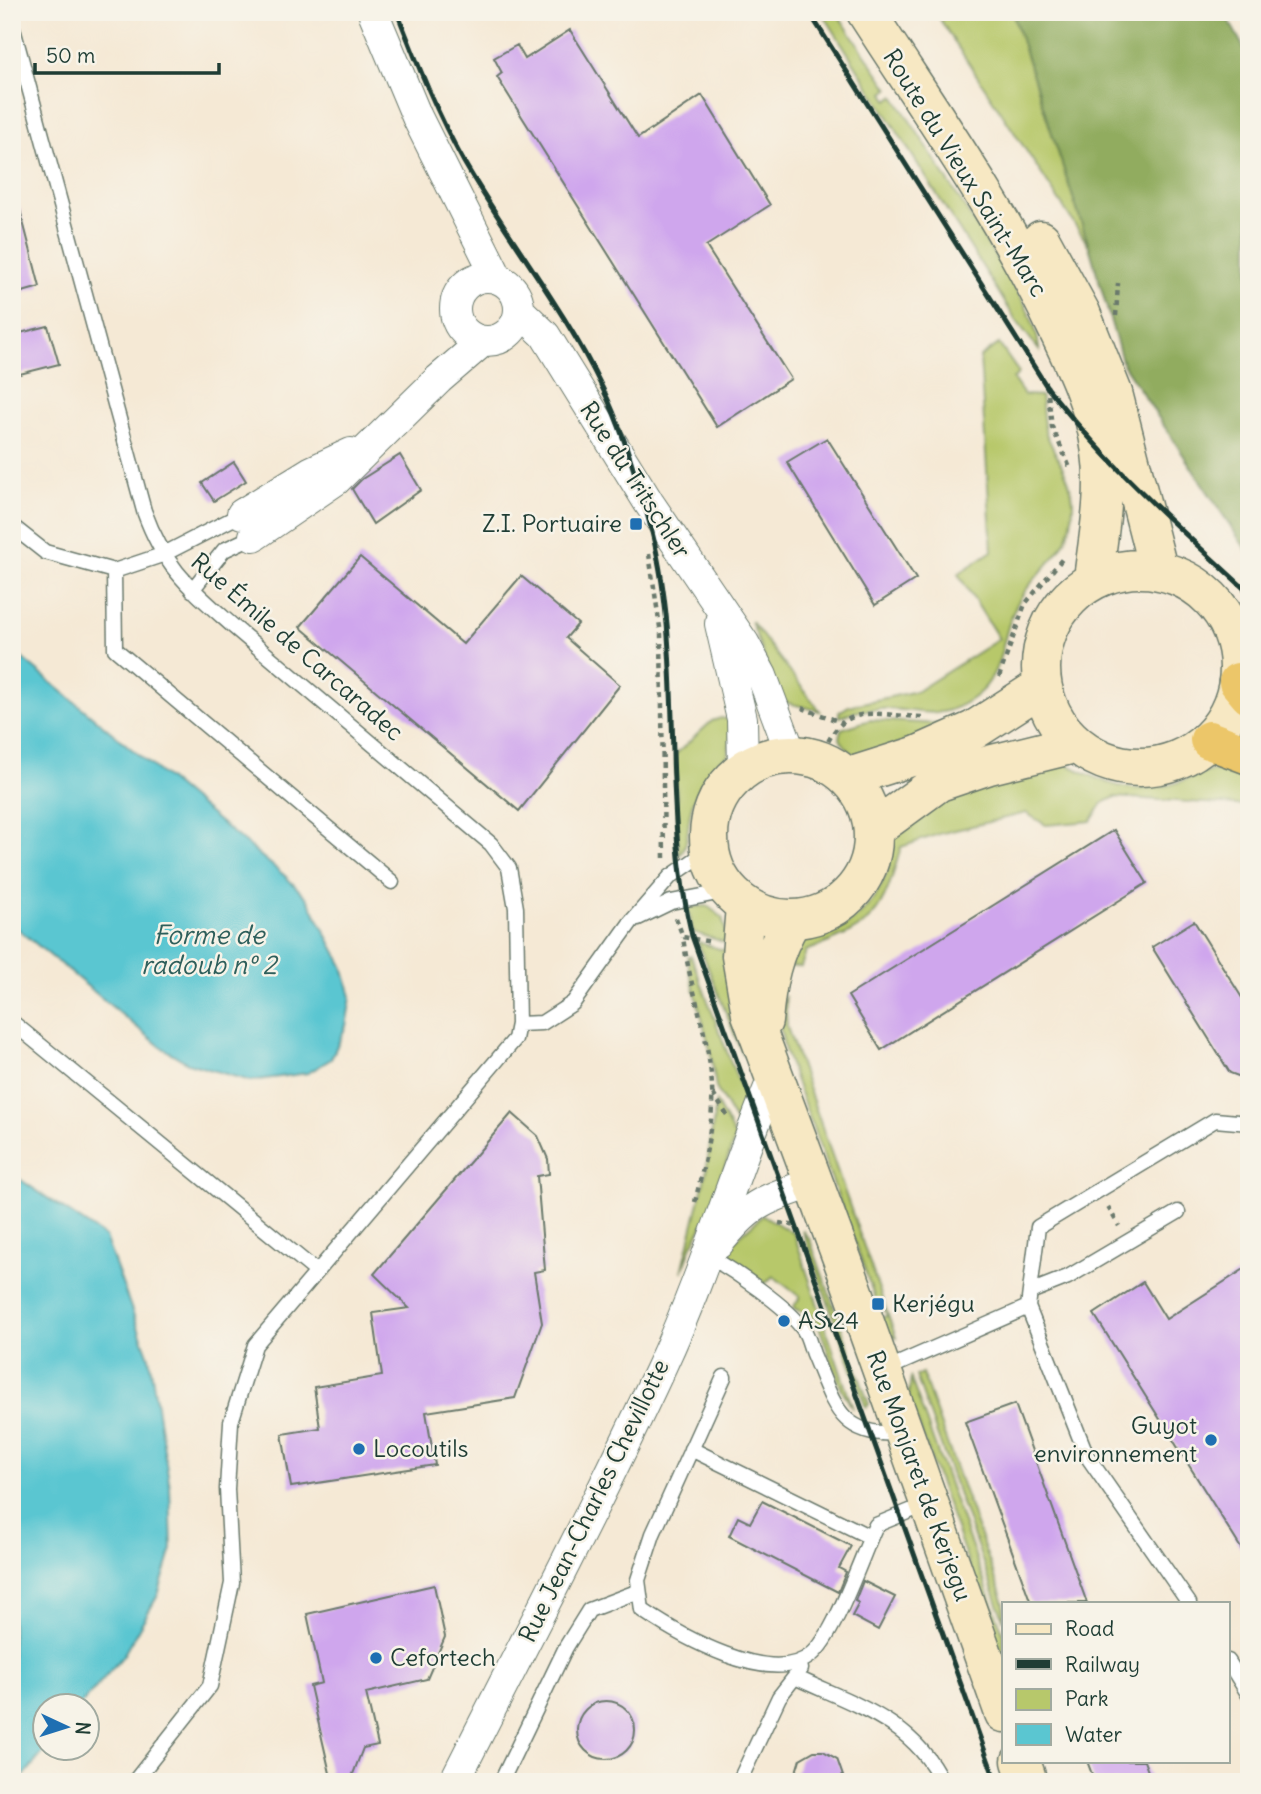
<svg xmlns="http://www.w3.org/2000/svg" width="1261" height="1794" font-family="Delius,sans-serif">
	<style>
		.green { fill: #b7c86b; stroke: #6b8250; stroke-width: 2 }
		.forest { fill: #91ac5f; stroke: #58744a; stroke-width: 2 }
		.water { fill: #5ac6d1; stroke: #3c8282; stroke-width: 2 }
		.building { fill: #cfa6ed }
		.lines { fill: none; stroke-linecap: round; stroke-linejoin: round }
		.lane-casing { stroke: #6a796c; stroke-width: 17 }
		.street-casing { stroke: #6a796c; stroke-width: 32 }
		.secondary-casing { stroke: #6a796c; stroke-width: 41 }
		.highway-casing { stroke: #6a796c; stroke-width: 41 }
		.path { stroke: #6a796c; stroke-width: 4.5; stroke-dasharray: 5 5; stroke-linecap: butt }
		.lane { stroke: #fff; stroke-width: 14 }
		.street { stroke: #fff; stroke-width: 30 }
		.secondary { stroke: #f7e8c3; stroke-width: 38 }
		.highway { stroke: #ecc669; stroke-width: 38 }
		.rail { stroke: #1f3d34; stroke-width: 5 }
		.poi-dot { fill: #1f6fb2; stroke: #f7f3e8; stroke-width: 2.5 }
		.labels { text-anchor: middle; stroke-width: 5; stroke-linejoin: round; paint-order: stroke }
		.street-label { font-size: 24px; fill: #1f3d34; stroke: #f7f3e8 }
		.poi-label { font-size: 24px; fill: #1f3d34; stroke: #f7f3e8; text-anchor: start }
		.water-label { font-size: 26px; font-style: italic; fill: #2e5f5b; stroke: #f7f3e8 }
	</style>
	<rect width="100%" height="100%" fill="#f7f3e8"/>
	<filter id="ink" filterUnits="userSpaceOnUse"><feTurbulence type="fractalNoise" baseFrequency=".0143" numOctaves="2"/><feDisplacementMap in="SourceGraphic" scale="14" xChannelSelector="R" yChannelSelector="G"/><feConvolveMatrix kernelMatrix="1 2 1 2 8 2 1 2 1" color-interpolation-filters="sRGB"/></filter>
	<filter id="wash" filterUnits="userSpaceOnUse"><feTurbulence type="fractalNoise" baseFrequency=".00686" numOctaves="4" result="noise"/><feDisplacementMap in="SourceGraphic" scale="28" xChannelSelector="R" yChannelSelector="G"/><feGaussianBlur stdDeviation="1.57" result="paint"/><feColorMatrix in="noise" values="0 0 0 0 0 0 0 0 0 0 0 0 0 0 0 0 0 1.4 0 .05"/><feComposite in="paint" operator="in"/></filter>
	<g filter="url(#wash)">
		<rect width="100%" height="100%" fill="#f5e9d5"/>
		<path class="green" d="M822 12H836L889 89 884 93 888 100 894 96C927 147 959 198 991 250 1009 280 1037 314 1039 350L1016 320Z
			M935 12H1012L1089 246Z
			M999 344 1019 373 1013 379 1024 395 1041 396C1043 408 1042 422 1046 433 1055 456 1072 478 1073 503 1073 551 1047 559 1023 594 993 638 1014 686 950 710 933 716 909 710 891 709 872 708 857 710 839 717V712L849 706 917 691 999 639 958 574 992 551 980 357Z
			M751 621 820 711 780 701Z
			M721 718 733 720 728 755C710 770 694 790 690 814 687 829 689 844 679 856L675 755 712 721Z
			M870 720 938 724 941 729 865 756 851 753 839 738 841 729Z
			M1061 762C1092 775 1118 793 1154 788 1196 783 1200 763 1249 772V806L1115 797 1103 803 1091 821 1046 825 1026 813 939 834 901 847C881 918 876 925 806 951L801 967 787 966 794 944C806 940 818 937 830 933 868 919 892 878 893 839L961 788Z
			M707 906 722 917 729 944 693 932 688 907Z
			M698 942 729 952 743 1056Z
			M691 956 744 1097 739 1127 716 1088 711 1054 689 968 688 957Z
			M785 996 787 1027 896 1338 889 1335 880 1318 887 1316 881 1300 876 1301 785 1051 778 1017Z
			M716 1102 735 1137 708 1216 692 1245 682 1272 706 1173Z
			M763 1215 794 1234 853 1409 841 1388 816 1318 793 1308 800 1297 773 1276 765 1284 731 1256 729 1246Z
			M802 1230 810 1240 869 1404 866 1408Z
			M922 1373 1004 1603V1621L916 1376Z
			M911 1379 1004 1636V1663L908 1395Z"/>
		<path class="forest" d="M1012 12H1224L1249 57V554L1123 364 1089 246Z"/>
		<path class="water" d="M12 650 285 876 307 898 343 966 351 997 346 1026 331 1059 308 1073 250 1081 188 1063 161 1047 12 924Z
			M12 1174 105 1237 149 1357 170 1487 172 1549 158 1595 123 1656 80 1706H46V1749L19 1782H12Z"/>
		<g id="blocks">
			<path class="building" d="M570 30 638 138 702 95 770 205 706 246 791 379 717 427 497 77 502 73 494 58 517 45 525 59Z
				M19 206 40 287 12 295V207Z
				M48 326 59 364 12 376V335Z
				M827 438 916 579 875 605 787 462Z
				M400 455 421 490 373 524 352 489 362 479Z
				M234 462 246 481 214 501 202 483Z
				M360 557 463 644 521 576 578 624 566 638 620 685 519 811 300 627Z
				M1114 830 1147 883 881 1050 848 996Z
				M1194 921 1249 1009V1080L1230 1073 1152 947Z
				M512 1113 538 1136 548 1159 549 1174 537 1176 545 1270 534 1272 542 1323 515 1398 426 1412 435 1465 291 1487 282 1434 320 1428 314 1387 382 1376 373 1313 409 1308 374 1274Z
				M1249 1266V1561L1094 1314 1143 1282 1166 1319Z
				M1015 1404 1087 1603H1031L965 1422Z
				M762 1501 851 1546 839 1568 846 1572 838 1592 729 1536 738 1517 750 1523Z
				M863 1581 895 1597 878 1630 852 1616 859 1603 855 1601Z
				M434 1585 445 1637 427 1679 366 1693 378 1745 363 1748 350 1782H332L310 1686 322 1683 307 1614Z
				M577 1730a29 29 0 1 1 58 0a29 29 0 1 1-58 0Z
				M814 1751H823L837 1759 845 1782H793L800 1759Z
				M1087 1761H1144L1152 1782H1095Z"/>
		</g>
	</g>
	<g filter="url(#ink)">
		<use href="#blocks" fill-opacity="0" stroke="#6a796c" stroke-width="2"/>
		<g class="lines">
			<g class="lane-casing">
				<path id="lane" d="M12 25 144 511C165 569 189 587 234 627L491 844 509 868 516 908 518 1024 515 1039 255 1345 231 1422 227 1489 232 1583 210 1686 134 1782
					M12 526 45 552 114 571 162 555 242 514
					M114 571 115 649 392 882
					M192 590 224 550 254 536
					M638 918 671 902 728 891
					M12 1022 317 1272
					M518 1024 542 1023 573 1003 631 922 670 877 709 850
					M709 1256C734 1271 787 1306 803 1329 808 1335 810 1346 813 1354 834 1403 839 1439 903 1433
					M1030 1292 1068 1277 1178 1212
					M882 1371 1028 1307
					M724 1377 653 1534 638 1580 642 1610C679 1635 770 1688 811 1655 834 1638 862 1555 876 1525L927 1504
					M691 1449 870 1537
					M1189 1603 1087 1456 1028 1307 1038 1227 1215 1120 1249 1123
					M1228 1661 1249 1695
					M795 1677C852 1704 914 1721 942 1782
					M501 1782 566 1647 589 1610 639 1591
					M739 1782 779 1697 801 1669"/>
			</g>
			<g class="street-casing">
				<path id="street" d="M373 12 417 117 498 279
					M455 309a32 32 0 1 1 64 0a32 32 0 1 1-64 0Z
					M519 310 545 335 649 503 744 643 762 676 791 754
					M242 514 312 471 351 453
					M254 536 336 480 439 379 482 342
					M720 624 742 719 743 769
					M718 1244C750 1203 763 1200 812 1183
					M454 1782C524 1643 597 1505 662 1365 706 1271 733 1173 773 1078"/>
			</g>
			<g class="secondary-casing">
				<path id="secondary" d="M866 12C931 113 1002 213 1054 322 1074 363 1095 406 1101 452 1107 493 1098 538 1093 579
					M1041 240 1081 313 1113 393 1158 569
					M1041 668a99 99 0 1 1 198 0a99 99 0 1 1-198 0Z
					M709 837a82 82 0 1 1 164 0a82 82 0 1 1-164 0Z
					M849 777 918 755 974 730 1041 687
					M873 830 939 782 989 765 1074 744
					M745 906 741 956 751 1014 844 1264 1004 1713
					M763 1021C766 984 772 952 792 920
					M1021 1761 1028 1782"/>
			</g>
			<g class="highway-casing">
				<path id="highway" d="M1238 682 1249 695
					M1209 740 1249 755"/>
			</g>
			<path class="path" d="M1116 316 1118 283
				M1047 385 1052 427 1071 470
				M649 554 661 634 664 859
				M999 677 1025 604 1063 558
				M802 708 841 722
				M821 760C840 698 874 716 925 717
				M676 918 683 937
				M713 1094 729 1118
				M695 1202C705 1160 716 1117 711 1074 706 1028 689 983 683 937L712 942
				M1108 1207 1119 1226
				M779 1223 797 1226"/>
			<use href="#lane" class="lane"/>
			<use href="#street" class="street"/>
			<use href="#secondary" class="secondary"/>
			<use href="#highway" class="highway"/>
			<path class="rail" d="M397 12C417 63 437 114 464 162 508 238 564 308 602 387 622 427 635 474 648 517 687 654 659 798 692 936L996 1782
				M809 12 1047 387C1107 465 1178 527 1249 593"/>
		</g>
	</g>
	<g class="poi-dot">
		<rect x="629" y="517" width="14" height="14" rx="3.5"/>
		<rect x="871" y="1297" width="14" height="14" rx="3.5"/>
		<circle cx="784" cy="1321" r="7"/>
		<circle cx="1211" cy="1440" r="7"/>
		<circle cx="359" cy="1449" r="7"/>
		<circle cx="376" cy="1658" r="7"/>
	</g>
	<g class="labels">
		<g class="street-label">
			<text transform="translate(965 173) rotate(58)" y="8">Route du Vieux Saint-Marc</text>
			<text transform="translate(635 480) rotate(57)" y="8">Rue du Tritschler</text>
			<text transform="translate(297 647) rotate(41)" y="8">Rue Émile de Carcaradec</text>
			<text transform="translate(919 1476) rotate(70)" y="8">Rue Monjaret de Kerjegu</text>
			<text transform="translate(594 1501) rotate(-64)" y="8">Rue Jean-Charles Chevillotte</text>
		</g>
		<g class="poi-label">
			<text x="622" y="532" text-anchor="end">Z.I. Portuaire</text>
			<text x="892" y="1312">Kerjégu</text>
			<text x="798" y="1329">AS 24</text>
			<text x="1197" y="1434" text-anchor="end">Guyot<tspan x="1197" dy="28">environnement</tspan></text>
			<text x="373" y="1457">Locoutils</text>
			<text x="390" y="1666">Cefortech</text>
		</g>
		<g class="water-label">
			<text x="209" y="944">Forme de<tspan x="209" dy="30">radoub nº 2</tspan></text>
		</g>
	</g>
	<rect width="1261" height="1794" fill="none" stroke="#f7f3e8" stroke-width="42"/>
	<rect x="1002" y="1602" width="228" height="161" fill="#f7f3e8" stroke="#a1aaa0" stroke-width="2"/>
	<rect x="1016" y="1624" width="35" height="10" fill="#f7e8c3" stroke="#a1aaa0" stroke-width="2"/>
	<text x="1065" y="1636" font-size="21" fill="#1f3d34">Road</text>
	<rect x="1016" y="1659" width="35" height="10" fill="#1f3d34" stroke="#a1aaa0" stroke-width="2"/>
	<text x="1065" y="1672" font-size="21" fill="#1f3d34">Railway</text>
	<rect x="1016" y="1689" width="35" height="21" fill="#b7c86b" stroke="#a1aaa0" stroke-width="2"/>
	<text x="1065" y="1706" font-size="21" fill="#1f3d34">Park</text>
	<rect x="1016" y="1724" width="35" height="21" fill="#5ac6d1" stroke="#a1aaa0" stroke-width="2"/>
	<text x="1065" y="1742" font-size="21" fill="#1f3d34">Water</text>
	<g transform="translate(66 1727) rotate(94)"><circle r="33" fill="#f7f3e8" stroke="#a1aaa0" stroke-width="2"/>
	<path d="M0-5L12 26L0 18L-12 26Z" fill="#1f6fb2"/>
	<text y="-10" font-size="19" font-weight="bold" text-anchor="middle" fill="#1f3d34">N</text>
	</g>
	<path d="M35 63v10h184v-10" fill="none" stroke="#1f3d34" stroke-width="3.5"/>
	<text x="46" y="63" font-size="21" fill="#1f3d34" stroke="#f7f3e8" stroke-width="5" paint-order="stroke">50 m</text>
</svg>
